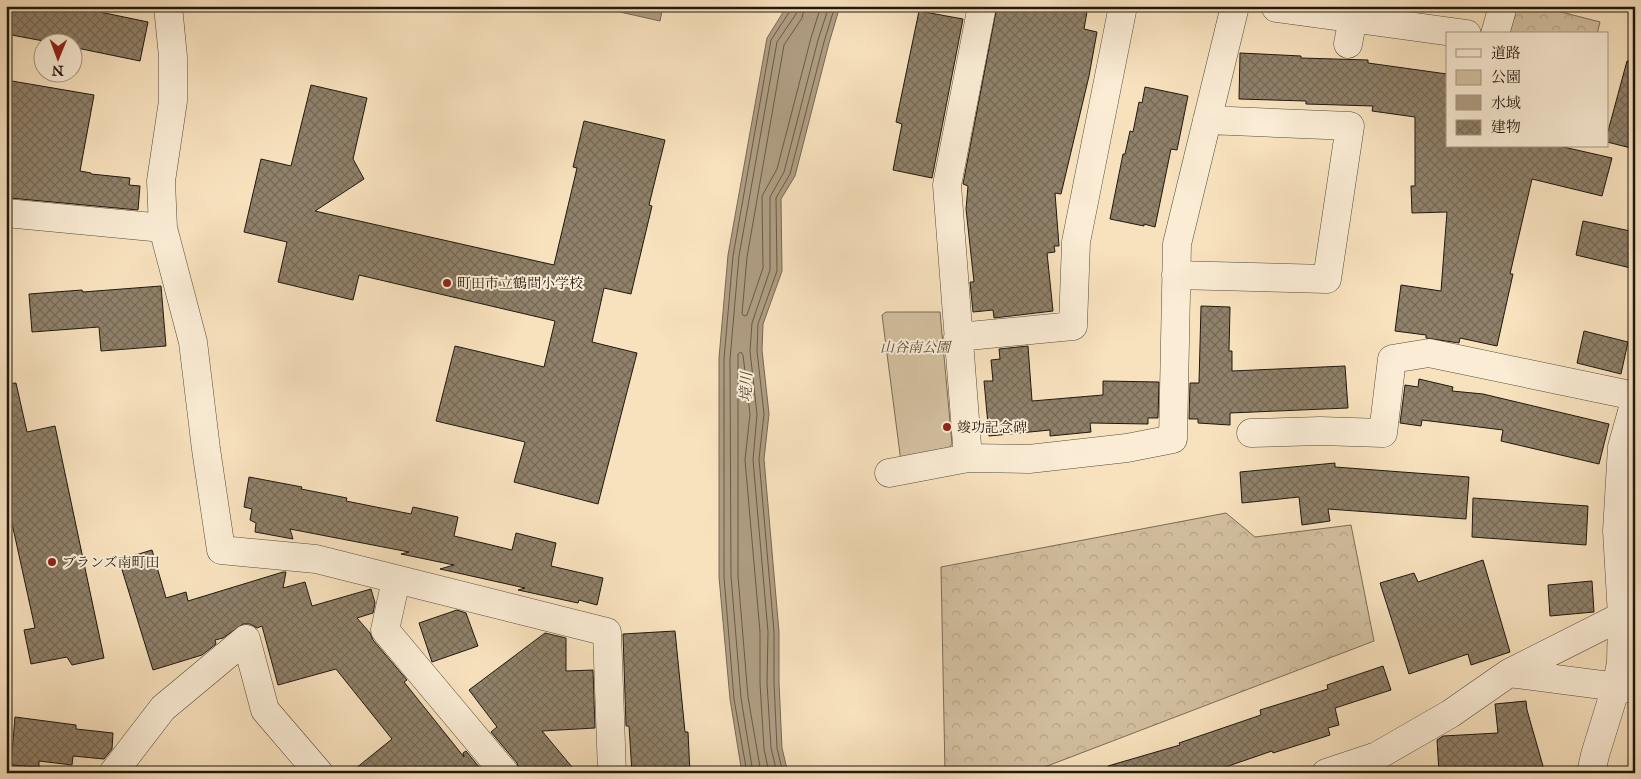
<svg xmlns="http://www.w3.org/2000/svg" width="1641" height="779" font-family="'IM FELL Great Primer','Noto Serif JP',serif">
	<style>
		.green { fill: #d3c0a0; stroke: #7a6c58 }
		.forest { fill: url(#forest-crowns); stroke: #7a6c58 }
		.water { fill: #af9d82; stroke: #766854 }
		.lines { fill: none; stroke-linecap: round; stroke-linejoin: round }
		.shore { stroke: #685a48; stroke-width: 1 }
		.building { fill: url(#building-cross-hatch); stroke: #20180f }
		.street-casing { stroke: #564a3b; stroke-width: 29 }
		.street { stroke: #faecd5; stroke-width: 28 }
		.poi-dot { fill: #8f2418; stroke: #faecd5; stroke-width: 2 }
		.labels { text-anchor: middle; stroke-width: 4; stroke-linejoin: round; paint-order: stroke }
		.poi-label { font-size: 14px; fill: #20180f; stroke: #faecd5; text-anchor: start }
		.park-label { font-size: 14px; font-style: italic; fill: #564a3a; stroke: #faecd5 }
		.water-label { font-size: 15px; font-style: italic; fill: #594d3d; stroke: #faecd5 }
	</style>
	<defs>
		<pattern id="forest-crowns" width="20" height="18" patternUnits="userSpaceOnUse" patternTransform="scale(1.25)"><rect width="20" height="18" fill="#d3c0a0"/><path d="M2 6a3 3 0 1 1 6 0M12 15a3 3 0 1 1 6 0" fill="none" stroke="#b5a489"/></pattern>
		<pattern id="building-cross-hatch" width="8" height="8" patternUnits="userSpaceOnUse" patternTransform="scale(1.25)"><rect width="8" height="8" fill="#90816a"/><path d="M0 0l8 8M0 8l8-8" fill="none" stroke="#756956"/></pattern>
	</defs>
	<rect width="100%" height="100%" fill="#f8e2be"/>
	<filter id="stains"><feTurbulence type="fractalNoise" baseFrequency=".004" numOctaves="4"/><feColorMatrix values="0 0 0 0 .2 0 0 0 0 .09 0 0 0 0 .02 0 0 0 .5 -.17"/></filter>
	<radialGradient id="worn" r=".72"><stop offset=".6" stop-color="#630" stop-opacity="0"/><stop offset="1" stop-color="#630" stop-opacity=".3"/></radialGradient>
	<path class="green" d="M886 312H940L952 444 944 454 901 462 882 315Z"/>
	<path class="forest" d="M1510 6H1538L1600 22 1597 34H1503Z
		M1226 513 1255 537 1351 525 1374 641 1029 773H945L941 567Z"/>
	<path class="water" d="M612 6H663L660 21 611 10Z
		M787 6H840L829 43 795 176 781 199 782 271 763 324 762 350 769 414 764 459 779 632V683L782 748 788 773H742L730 699 719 577V358L728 255 767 38Z"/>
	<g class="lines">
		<path class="shore" d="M805 6 802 18 784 45 747 257 742 314 744 316 747 315 763 268 762 196 777 169 811 38 821 6
			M747 773 734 699 724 577V359L733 256 771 40 790 11 791 6
			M753 773 741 698 731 576 730 359 739 256 777 42 796 14 797 6
			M761 773 748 697 738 576V354L741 352 743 355 750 414 745 460 760 632V683L764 749 769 773
			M777 773 771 748 767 683 768 632 753 460 757 414 750 351 752 323 770 270V197L784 172 818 40 829 6
			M783 773 777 748 774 683V632L759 459 764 414 757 351 758 324 777 271 776 198 790 174 824 42 835 6"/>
	</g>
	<path class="building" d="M6 6H71L148 22 140 61 72 47V42H49L6 34Z
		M997 6H1088L1084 29 1097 32 1089 76 1061 194 1055 193 1059 246H1054L1055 252 1047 253 1053 311 994 318 993 310 973 312 970 282H974L966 209 968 186 963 184Z
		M919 11 963 19 932 178 893 170 902 124 896 122Z
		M1240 53 1301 56V58L1368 60V63L1447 74V146H1559L1612 158 1602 196 1532 179 1510 274H1513L1497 346 1460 338 1459 343 1426 338V335L1395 331 1401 285 1441 291 1447 212 1412 213 1411 186H1415V117L1372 111 1373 106 1306 104V101L1239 99Z
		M1627 61 1635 62V149L1607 142V135Z
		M6 80 94 95 80 171 91 173V174L130 178 129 185 140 186 138 210 10 198 11 185 6 184Z
		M311 85 367 98 353 159 364 179 315 211 554 265 577 168 573 167 584 121 665 140 649 205 652 206 631 294 604 288 592 342 637 353 598 504 514 482 525 442 436 421 455 346 544 367 555 321 359 275 353 300 278 282 287 242 244 232 261 159 291 166Z
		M1145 87 1188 96 1177 150 1171 149 1155 227 1144 224V226L1110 219 1123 154H1125L1130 131 1133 132 1139 102 1142 103Z
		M1583 221 1635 232V269L1576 255Z
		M161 286 166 346 101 351 99 327 32 332 29 294 82 290 83 292Z
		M1201 306 1230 307 1229 351H1232V371L1345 366 1348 408 1230 413V425L1198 423V419H1189L1190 383H1199Z
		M1584 331 1628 342 1621 374 1577 363Z
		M1028 346 1032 401 1103 395V381L1159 382 1158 418H1148V424L1090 423 1091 432 1050 436V430L989 436 984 381H993L991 360 1000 359 999 349Z
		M1419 379 1453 387 1452 391 1483 394 1609 424 1599 464 1501 441 1503 430 1422 420 1421 426 1400 423 1405 385 1418 387Z
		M16 383 27 432 55 426 104 658 72 665 67 657 31 664 24 630 35 628 6 496V384Z
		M1335 463V467L1469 477 1466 519 1328 509 1330 521 1302 525 1299 497 1242 503 1240 472Z
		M249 477 302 487 301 489 347 498 346 501 411 514 413 507 458 517 454 536 512 550 516 533 556 543 551 566 603 578 597 605 579 600 578 603 518 590 525 588 440 569 454 565 401 554 409 552 290 529 293 539 255 532 256 523 250 520 252 509 244 507Z
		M1473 498 1588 506 1586 545 1472 537Z
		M152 550 166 598 186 592 188 601 283 572H286L283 588 305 582 312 606 371 589 375 603 373 613 357 618 370 633 373 640 407 680 404 682 464 757 463 753 466 751 484 773H350L392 739 336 669 278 685 262 626 257 628 250 624H243L223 638 215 640 216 644 202 655 153 670 119 560Z
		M1483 560 1510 652 1471 665 1468 654 1409 674 1380 583 1414 573 1418 582Z
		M1592 581 1594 612 1550 616 1548 585Z
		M457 610 466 613 478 646 432 662 419 623Z
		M675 631 685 732H688L690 773H632L629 726H626L623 634Z
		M545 633 566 638V671L593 670 595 728 542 731 577 773H520L517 763 491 732 497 727 469 690Z
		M1383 666 1391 690 1335 708 1339 725 1328 728 1330 735 1273 753 1272 751 1208 773H1109L1108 766 1180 745 1179 743 1261 715 1260 710 1328 689 1327 685Z
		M1526 701 1527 710 1545 773H1495V768L1439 772 1437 740 1443 736 1498 733 1495 704Z
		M15 717 76 725V729L113 733 112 749 104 759 73 756 72 765 39 761V767L11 765Z"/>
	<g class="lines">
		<g class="street-casing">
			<path id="street" d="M168 6 173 57V101L161 181 163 228 193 342 206 449 221 550 316 559 607 632 612 773
				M1276 8 1467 34
				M1495 34 1503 6
				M1348 44 1353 18
				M6 213 163 228
				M1176 275 1327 279 1350 126 1207 120
				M958 337 1073 326 1076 242 1123 6
				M1251 433 1320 431 1383 433 1392 359 1429 353 1635 396
				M968 458 947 185 982 6
				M889 473 968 458 1029 459 1127 448 1173 439 1177 244 1235 6
				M396 580 385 630 505 773
				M1509 673 1633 689
				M113 773 163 708 246 639 265 710 319 773
				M1326 773 1377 756 1450 714 1509 673 1622 616
				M1591 773 1595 755 1616 687 1621 663 1622 616 1617 531 1622 447 1635 401"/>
		</g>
		<use href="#street" class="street"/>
	</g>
	<g class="poi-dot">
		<circle cx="447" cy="283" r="5"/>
		<circle cx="947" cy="427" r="5"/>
		<circle cx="52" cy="562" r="5"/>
	</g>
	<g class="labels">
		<g class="poi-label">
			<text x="457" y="288">町田市立鶴間小学校</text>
			<text x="957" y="432">竣功記念碑</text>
			<text x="62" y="567">ブランズ南町田</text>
		</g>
		<g class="park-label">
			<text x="915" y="352">山谷南公園</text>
		</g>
		<g class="water-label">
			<text transform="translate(746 387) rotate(-88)" y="5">境川</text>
		</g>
	</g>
	<rect width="1641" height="779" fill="none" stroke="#f8e2be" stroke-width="25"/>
	<rect x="8" y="8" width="1626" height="764" fill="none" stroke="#20180f" stroke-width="2.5"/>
	<rect x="12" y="12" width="1616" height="754" fill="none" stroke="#20180f"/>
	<rect x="1446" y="32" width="162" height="115" fill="#faecd5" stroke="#a39786"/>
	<rect x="1456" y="49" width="25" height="8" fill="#faecd5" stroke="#a39786"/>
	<text x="1491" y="58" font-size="15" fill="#20180f">道路</text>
	<rect x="1456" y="70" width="25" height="15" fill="#d3c0a0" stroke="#a39786"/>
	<text x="1491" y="82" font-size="15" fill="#20180f">公園</text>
	<rect x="1456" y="95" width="25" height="15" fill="#af9d82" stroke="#a39786"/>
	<text x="1491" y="108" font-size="15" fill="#20180f">水域</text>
	<rect x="1456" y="120" width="25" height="15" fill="url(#building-cross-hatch)" stroke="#a39786"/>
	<text x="1491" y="132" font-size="15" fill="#20180f">建物</text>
	<g transform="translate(58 58) rotate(181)"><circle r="24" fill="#faecd5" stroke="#a39786"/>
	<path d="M0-4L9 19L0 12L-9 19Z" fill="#8f2418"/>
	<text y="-8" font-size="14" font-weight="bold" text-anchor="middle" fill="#20180f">N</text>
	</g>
	<rect width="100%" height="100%" filter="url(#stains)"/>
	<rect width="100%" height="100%" fill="url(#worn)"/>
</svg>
